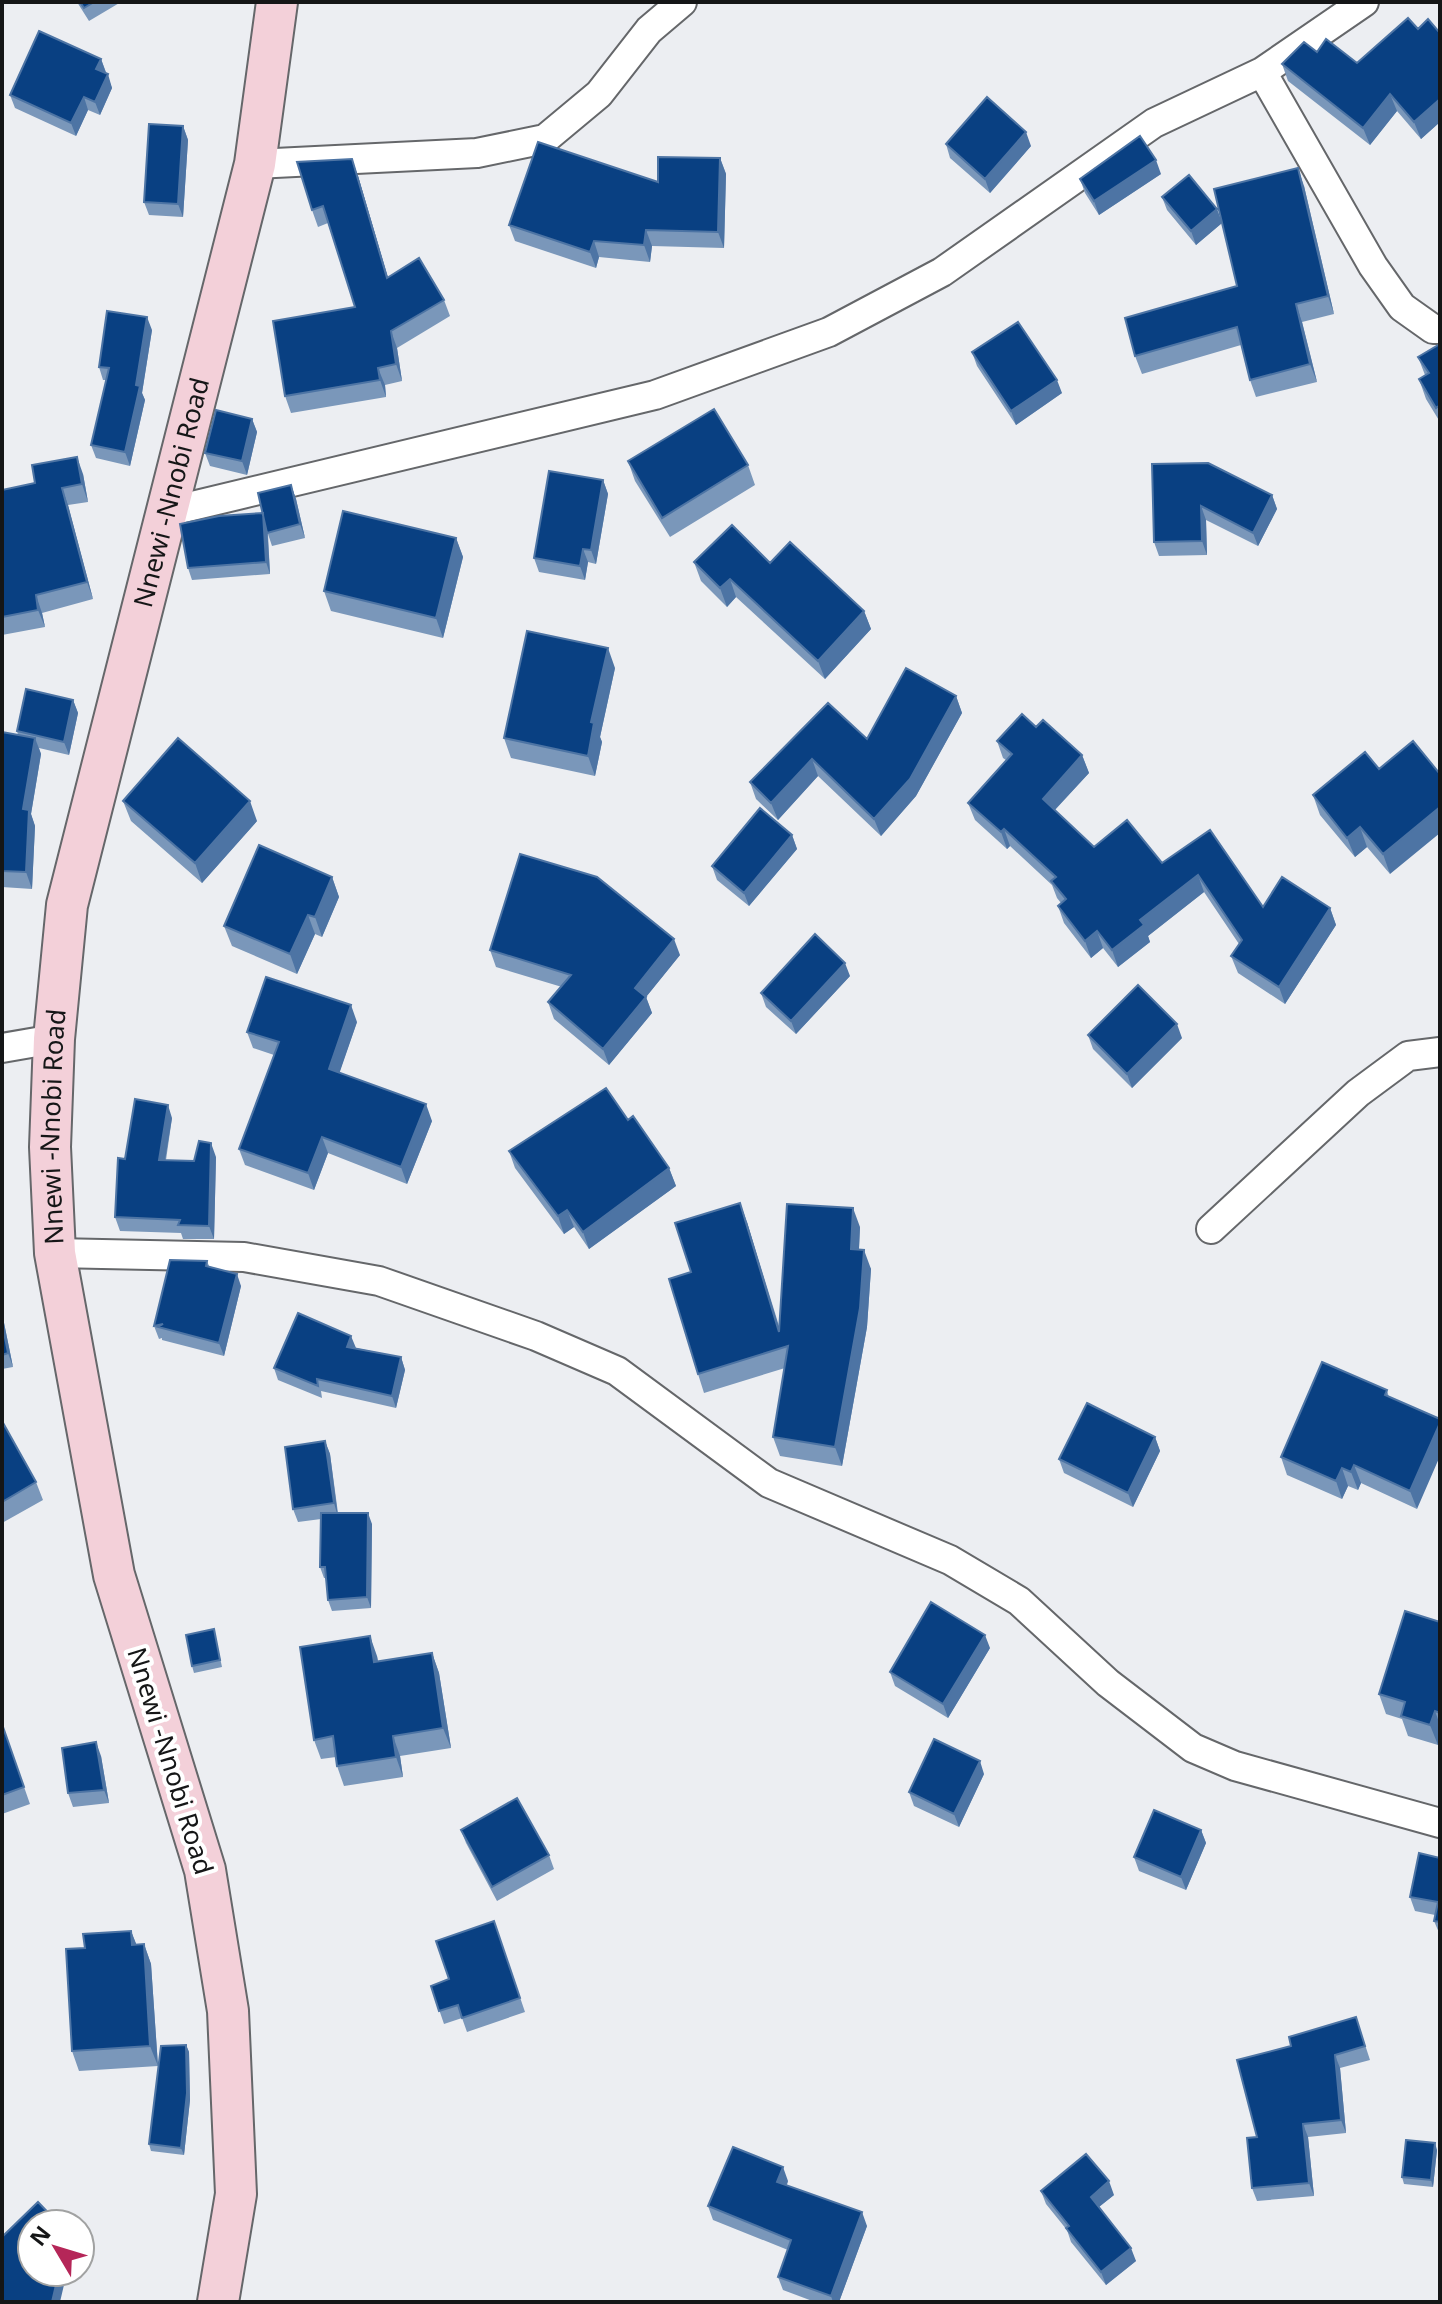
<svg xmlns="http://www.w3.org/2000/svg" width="1442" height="2304" font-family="'Noto Sans',sans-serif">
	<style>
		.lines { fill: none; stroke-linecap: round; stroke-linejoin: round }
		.street-casing { stroke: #65676a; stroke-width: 32 }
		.secondary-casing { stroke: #65676a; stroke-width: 44 }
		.street { stroke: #fff; stroke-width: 28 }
		.secondary { stroke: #f3d0d9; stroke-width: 40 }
		.wall { fill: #7a97ba }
		.shaded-wall { fill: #4d74a4 }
		.building { fill: #094082; stroke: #4d74a4; stroke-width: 2 }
		.labels { text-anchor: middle; stroke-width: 8; stroke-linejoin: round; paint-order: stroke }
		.street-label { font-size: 26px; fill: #151617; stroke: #fff }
	</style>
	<rect width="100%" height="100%" fill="#eceef2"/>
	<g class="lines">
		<g class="street-casing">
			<path id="street" d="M1262 72 1373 266 1402 307 1433 329H1440
				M255 164 477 153 545 139 599 94 649 30 682 2
				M167 512 655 395 829 332 942 272 1154 123 1262 72 1364 2
				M2 1048 54 1039
				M1211 1229 1358 1093 1408 1056 1440 1052
				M55 1253 244 1257 379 1281 536 1336 617 1371 769 1483 950 1560 1019 1601 1108 1683 1193 1748 1235 1766 1440 1823"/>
		</g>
		<g class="secondary-casing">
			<g id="secondary">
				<path id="s1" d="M218 2302 236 2194 228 2011 205 1870 114 1575 55 1253 50 1147 54 1039 67 905 255 164 277 2"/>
			</g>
		</g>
		<use href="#street" class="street"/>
		<use href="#secondary" class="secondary"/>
	</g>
	<path class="wall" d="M77 2H121L89 21Z
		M1418 29 1440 33V122L1421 139 1397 111 1370 145 1288 81 1282 64 1317 52 1357 63Z
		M101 59 112 88 100 115 88 110 76 136 15 108 10 95Z
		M183 126 188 140 183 217 149 215 144 202Z
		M946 144 1031 146 990 193 950 158Z
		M720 158 726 174 724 248 652 246 650 262 599 257 596 268 515 241 509 225 658 182Z
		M1161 174 1099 215 1085 193 1080 179Z
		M358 176 388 277 444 300 450 316 397 348 402 381 385 385 386 397 291 413 285 396 355 307 328 223 318 227 312 210Z
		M1304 186 1334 314 1302 322 1317 382 1256 397 1250 380 1241 345 1142 374 1135 356 1237 286 1222 223 1196 245 1167 210 1162 197 1217 209 1221 220Z
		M152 330 142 393 145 400 130 466 96 458 91 445 106 380H103L99 367Z
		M1440 344V422L1426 399 1419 379 1425 375 1418 357Z
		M972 352 1062 393 1016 425 977 366Z
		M252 419 257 432 247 475 210 466 205 453Z
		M628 461 748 465 755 485 670 537 635 481Z
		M1152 464 1272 495 1277 509 1258 546 1206 520 1207 555 1159 556 1154 542Z
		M83 474 88 502 68 505 93 599 42 613 45 627 2 635V490Z
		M603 480 608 494 596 564 588 562 585 580 539 572 534 558Z
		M291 485 296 499 305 538 272 546 268 534 270 574 192 580 188 568 262 513Z
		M456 538 463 557 443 638 331 611 324 591Z
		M694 562 770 563 864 611 871 629 825 679 736 597 727 607 701 581Z
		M615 668 600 737 602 742 595 776 511 758 504 738Z
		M956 696 962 713 916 796 881 836 818 776 778 820 756 799 750 782 867 739Z
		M73 700 78 713 69 755 39 748 41 754 31 814 35 826 32 889 2 887V732L18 735 17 731Z
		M1036 727 1082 755 1089 773 1055 810 1094 847 1162 863 1210 830 1263 907 1330 908 1336 925 1285 1004 1238 973 1231 956 1239 944 1204 892 1148 936 1150 942 1118 967 1103 948 1091 958 1064 923 1058 906 1061 903 1057 898 1052 885 1010 846 1007 849 975 820 968 803 1006 760 1003 758 997 741Z
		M1365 752 1390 874 1367 847 1355 857 1320 815 1313 795Z
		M123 801 257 821 202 883 131 821Z
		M792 835 797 849 749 906 717 880 712 866Z
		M332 877 339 897 322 937 315 934 297 974 232 946 224 926Z
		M490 950 680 955 646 997 652 1013 609 1065 554 1019 548 1002 562 987 496 967Z
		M850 976 796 1034 766 1007 761 993Z
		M357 1022 339 1073 432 1121 407 1184 328 1153 314 1190 245 1165 239 1149 274 1055 253 1048 247 1032Z
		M1088 1035 1182 1038 1132 1088 1093 1049Z
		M172 1118 166 1160 194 1161 216 1157 214 1239H183L181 1233 120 1231 115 1217 125 1159Z
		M628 1120 669 1168 676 1186 589 1249 574 1227 564 1234 515 1168 509 1151Z
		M747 1222 780 1329 860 1227 859 1249 871 1269 867 1327 842 1466 780 1456 773 1437 785 1368 704 1393 698 1374 691 1272Z
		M207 1261 209 1266 241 1286 224 1356 162 1340V1338L159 1339 154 1326Z
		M2 1313 13 1367 2 1369Z
		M356 1348 401 1357 405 1370 396 1408 321 1391 322 1398 278 1380 274 1368Z
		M1387 1390 1417 1509 1361 1483 1358 1490 1348 1486 1342 1499 1287 1475 1281 1457Z
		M2 1421 36 1482 43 1500 2 1523Z
		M1155 1437 1160 1451 1133 1507 1064 1473 1059 1459Z
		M325 1441 330 1454 338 1513 372 1524 371 1608 332 1611 328 1600 326 1578H324L320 1567 321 1519 298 1522 293 1509Z
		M1440 1622V1737L1438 1745 1408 1736 1402 1719 1386 1714 1379 1694Z
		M214 1629 222 1667 194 1673 192 1666Z
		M990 1648 948 1718 895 1686 890 1672Z
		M432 1653 439 1673 451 1748 400 1756 403 1777 344 1786 337 1766 336 1757 321 1759 314 1740 377 1656 378 1661Z
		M2 1724 30 1804 2 1814Z
		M101 1756 109 1803 73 1807 68 1793Z
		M984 1774 959 1827 914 1806 909 1792Z
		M461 1830 549 1855 554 1869 497 1901 466 1843Z
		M1201 1830 1206 1843 1186 1890 1139 1871 1134 1857Z
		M1440 1858V1935L1434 1921 1435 1915 1415 1911 1410 1897Z
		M494 1921 525 2012 467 2032 462 2018 444 2024 431 1986 449 1979Z
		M131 1931 136 1944H144L151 1964 158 2066 79 2071 72 2051Z
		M1356 2017 1370 2060 1340 2068 1346 2133 1308 2137 1314 2196 1257 2201 1252 2188 1257 2137 1291 2046Z
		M186 2045 189 2052 190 2100 184 2155 151 2151 149 2144Z
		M1437 2150 1433 2187 1404 2184 1402 2177Z
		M788 2181 787 2185 867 2226 839 2302H815L783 2290 778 2277 788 2250 713 2220 708 2206Z
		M1041 2191 1114 2195 1099 2207 1136 2261 1106 2285 1071 2242 1067 2230 1046 2204Z"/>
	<path class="shaded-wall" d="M101 59 106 73 96 69Z
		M108 74 112 88 100 115 95 102Z
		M1390 94 1397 111 1370 145 1363 128Z
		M84 97 88 110 76 136 71 123Z
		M1440 99V122L1421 139 1414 122Z
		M183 126 188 140 183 217 178 204Z
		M1026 132 1031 146 990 193 985 179Z
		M720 158 726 174 724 248 718 232Z
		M352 159 358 176 393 295 387 278Z
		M1156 160 1161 174 1099 215 1094 201Z
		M1298 168 1304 186 1334 314 1328 296Z
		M1217 209 1222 223 1196 245 1191 231Z
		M646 230 652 246 650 262 644 245Z
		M594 241 599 257 596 268 590 252Z
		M1296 304 1302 322 1317 382 1310 364Z
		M147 317 152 330 142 393 145 400 130 466 125 452Z
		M391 331 397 348 402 381 396 364Z
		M378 368 385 385 386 397 380 380Z
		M1057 380 1062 393 1016 425 1011 411Z
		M252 419 257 432 247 475 242 461Z
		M77 457 83 474 88 502 82 484Z
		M603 480 608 494 596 564 591 550Z
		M291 485 296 499 305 538 300 524Z
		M62 488 68 505 93 599 87 582Z
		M1272 495 1277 509 1258 546 1253 533Z
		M1201 506 1206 520 1207 555 1202 541Z
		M263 513 267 525 270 574 266 562Z
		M456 538 463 557 443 638 436 618Z
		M583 549 588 562 585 580 580 566Z
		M730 579 736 597 727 607 720 588Z
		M36 595 42 613 45 627 38 610Z
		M864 611 871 629 825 679 818 661Z
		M608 648 615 668 600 737 602 742 595 776 588 756 591 722Z
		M956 696 962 713 916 796 881 836 874 819Z
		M73 700 78 713 69 755 64 742Z
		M35 738 41 754 31 814 35 826 32 889 26 872 23 809Z
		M1082 755 1089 773 1049 816 1043 799Z
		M812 759 818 776 778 820 771 803Z
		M250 801 257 821 202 883 195 863Z
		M1440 807V833L1390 874 1383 854Z
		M1360 827 1367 847 1355 857 1347 838Z
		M1004 829 1010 846 1007 849 1001 832Z
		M792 835 797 849 749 906 744 893Z
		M1198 875 1204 892 1148 936 1150 942 1118 967 1112 950 1140 920Z
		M332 877 339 897 322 937 315 917Z
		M1330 908 1336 925 1285 1004 1279 987Z
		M308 915 315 934 297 974 290 954Z
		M1097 931 1103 948 1091 958 1085 941Z
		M674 939 680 955 646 997 652 1013 609 1065 603 1049 635 988Z
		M845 963 850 976 796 1034 791 1021Z
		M351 1005 357 1022 335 1086 329 1069Z
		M1177 1024 1182 1038 1132 1088 1127 1074Z
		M426 1104 432 1121 407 1184 401 1167Z
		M168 1105 172 1118 163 1173 159 1160Z
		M322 1137 328 1153 314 1190 308 1173Z
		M211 1143 216 1157 214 1239 209 1226Z
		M669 1168 676 1186 589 1249 583 1232Z
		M740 1203 747 1222 786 1351 779 1332Z
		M853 1208 860 1227 858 1268 851 1249Z
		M567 1210 574 1227 564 1234 558 1216Z
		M864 1250 871 1269 867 1327 842 1466 835 1447Z
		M237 1274 241 1286 224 1356 219 1343Z
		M2 1313 13 1367 8 1353 2 1322Z
		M351 1336 356 1348 347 1347Z
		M401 1357 405 1370 396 1408 392 1396Z
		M1440 1423V1456L1417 1509 1410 1491Z
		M1155 1437 1160 1451 1133 1507 1128 1493Z
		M325 1441 330 1454 338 1517 334 1503Z
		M1354 1465 1361 1483 1358 1490 1351 1472Z
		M1342 1468 1348 1486 1342 1499 1336 1481Z
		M368 1513 372 1524 371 1608 367 1597Z
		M985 1635 990 1648 948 1718 943 1704Z
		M370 1636 377 1656 381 1682 374 1662Z
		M432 1653 439 1673 451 1748 443 1728Z
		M1435 1711 1440 1725V1737L1438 1745 1430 1725Z
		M393 1736 400 1756 403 1777 396 1757Z
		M96 1742 101 1756 109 1803 104 1790Z
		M980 1761 984 1774 959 1827 954 1814Z
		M1201 1830 1206 1843 1186 1890 1181 1877Z
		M131 1931 139 1951 132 1945Z
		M144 1944 151 1964 158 2066 150 2046Z
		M186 2045 189 2052 190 2100 184 2155 181 2148Z
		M1335 2055 1340 2068 1346 2133 1341 2120Z
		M1303 2124 1308 2137 1314 2196 1309 2183Z
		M1435 2143 1437 2150 1433 2187 1431 2180Z
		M783 2167 788 2181 782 2195 777 2182Z
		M1109 2181 1114 2195 1095 2210 1091 2197Z
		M862 2212 867 2226 839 2302H833L831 2296Z
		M1131 2248 1136 2261 1106 2285 1101 2272Z
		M59 2272H67L60 2302H52Z"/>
	<path class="building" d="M80 2H94L84 8Z
		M1408 18 1418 29 1428 19 1440 33V99L1414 122 1390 94 1363 128 1282 64 1304 42 1317 52 1326 39 1357 63Z
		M39 31 101 59 96 69 108 74 95 102 84 97 71 123 10 95Z
		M987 97 1026 132 985 179 946 144Z
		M149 124 183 126 178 204 144 202Z
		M1140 136 1156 160 1094 201 1080 179Z
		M538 142 658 182V157L720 158 718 232 646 230 644 245 594 241 590 252 509 225Z
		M352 159 387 278 419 258 444 300 391 331 396 364 378 368 380 380 285 396 273 321 355 307 323 206 312 210 297 162Z
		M1298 168 1328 296 1296 304 1310 364 1250 380 1237 327 1135 356 1125 318 1237 286 1214 189Z
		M1189 175 1217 209 1191 231 1162 197Z
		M107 311 147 317 136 385 140 386 125 452 91 445 109 368 99 367Z
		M1018 322 1057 380 1011 411 972 352Z
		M1440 344V405L1436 408 1419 379 1429 373 1418 357Z
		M714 409 748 465 662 518 628 461Z
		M216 410 252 419 242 461 205 453Z
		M77 457 82 484 62 488 87 582 36 595 38 610 2 617V490L35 483 32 465Z
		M1208 463 1272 495 1253 533 1201 506 1202 541 1154 542 1152 464Z
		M549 471 603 480 591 550 583 549 580 566 534 558Z
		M291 485 300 524 267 533 258 493Z
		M343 511 456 538 436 618 324 591Z
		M263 513 266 562 188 568 180 524 219 516Z
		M732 525 770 563 790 542 864 611 818 661 730 579 720 588 694 562Z
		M527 631 608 648 591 722 594 723 588 756 504 738Z
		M906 668 956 696 910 779 874 819 812 759 771 803 750 782 828 703 867 739Z
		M26 689 73 700 64 742 17 731Z
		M1022 714 1036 727 1043 720 1082 755 1043 799 1094 847 1127 820 1162 863 1210 830 1263 907 1282 877 1330 908 1279 987 1231 956 1242 940 1198 875 1140 920 1144 925 1112 950 1097 931 1085 941 1058 906 1066 899 1051 881 1056 877 1004 829 1001 832 968 803 1012 754 997 741Z
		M2 732 35 738 23 809 29 810 26 872 2 871Z
		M178 738 250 801 195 863 123 801Z
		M1413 741 1440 774V807L1383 854 1360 827 1347 838 1313 795 1365 752 1379 769Z
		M760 808 792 835 744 893 712 866Z
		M259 845 332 877 315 917 308 915 290 954 224 926Z
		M520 854 597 877 674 939 635 988 646 997 603 1049 548 1002 571 975 490 950Z
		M815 934 845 963 791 1021 761 993Z
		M266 977 351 1005 329 1069 426 1104 401 1167 322 1137 308 1173 239 1149 279 1042 247 1032Z
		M1138 985 1177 1024 1127 1074 1088 1035Z
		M606 1088 628 1120 633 1116 669 1168 583 1232 567 1210 558 1216 509 1151Z
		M135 1099 168 1105 159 1160 194 1161 199 1141 211 1143 209 1226 178 1225 180 1220 115 1217 118 1158 125 1159Z
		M740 1203 779 1332 787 1204 853 1208 851 1249 864 1250 860 1308 835 1447 773 1437 788 1346 698 1374 669 1279 691 1272 675 1223Z
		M170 1260 207 1261 206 1266 237 1274 219 1343 158 1327 163 1324 154 1326Z
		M298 1313 351 1336 347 1347 401 1357 392 1396 317 1379 318 1386 274 1368Z
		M2 1322 8 1353 2 1355Z
		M1322 1362 1387 1390 1385 1395 1440 1419V1423L1410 1491 1354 1465 1351 1472 1342 1468 1336 1481 1281 1457Z
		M1087 1403 1155 1437 1128 1493 1059 1459Z
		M2 1421 36 1482 2 1502Z
		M325 1441 334 1503 293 1509 285 1447Z
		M321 1513H368L367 1597 328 1600 325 1567H320Z
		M931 1602 985 1635 943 1704 890 1672Z
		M1405 1611 1440 1622V1713L1435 1711 1430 1725 1401 1716 1405 1702 1379 1694Z
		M214 1629 220 1660 192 1666 186 1635Z
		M370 1636 374 1662 432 1653 443 1728 393 1736 396 1757 337 1766 333 1736 314 1740 300 1647Z
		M2 1724 24 1787 2 1795Z
		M934 1739 980 1761 954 1814 909 1792Z
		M96 1742 104 1790 68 1793 62 1748Z
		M517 1798 549 1855 492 1887 461 1830Z
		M1154 1810 1201 1830 1181 1877 1134 1857Z
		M1419 1853 1440 1858V1922L1434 1921 1438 1902 1410 1897Z
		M494 1921 520 1998 462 2018 458 2005 439 2011 431 1986 449 1979 436 1941Z
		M131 1931 132 1945 144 1944 150 2046 72 2051 66 1949 85 1948 83 1934Z
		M1356 2017 1365 2046 1335 2055 1341 2120 1303 2124 1309 2183 1252 2188 1247 2138 1257 2137 1237 2060 1291 2046 1289 2037Z
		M186 2045 187 2093 181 2148 149 2144 161 2046Z
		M1406 2140 1435 2143 1431 2180 1402 2177Z
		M733 2147 783 2167 777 2182 862 2212 831 2296 778 2277 791 2240 708 2206Z
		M1086 2154 1109 2181 1091 2197 1131 2248 1101 2272 1066 2228 1069 2226 1041 2191Z
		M38 2202 59 2224H32V2272H59L52 2302H2V2237Z"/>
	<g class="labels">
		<g class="street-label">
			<text dy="9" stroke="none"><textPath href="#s1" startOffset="1846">Nnewi -Nnobi Road</textPath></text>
			<text dy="9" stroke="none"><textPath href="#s1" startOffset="1198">Nnewi -Nnobi Road</textPath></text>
			<text transform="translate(170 1761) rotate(73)" y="9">Nnewi -Nnobi Road</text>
		</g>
	</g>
	<rect width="1442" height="2304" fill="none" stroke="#151617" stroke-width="8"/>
	<g transform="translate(56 2248) rotate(308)"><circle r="38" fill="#ffffff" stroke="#a1a2a2" stroke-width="2"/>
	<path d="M0-6L14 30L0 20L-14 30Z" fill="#b52658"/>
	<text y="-12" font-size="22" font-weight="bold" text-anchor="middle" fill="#151617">N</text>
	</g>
</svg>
